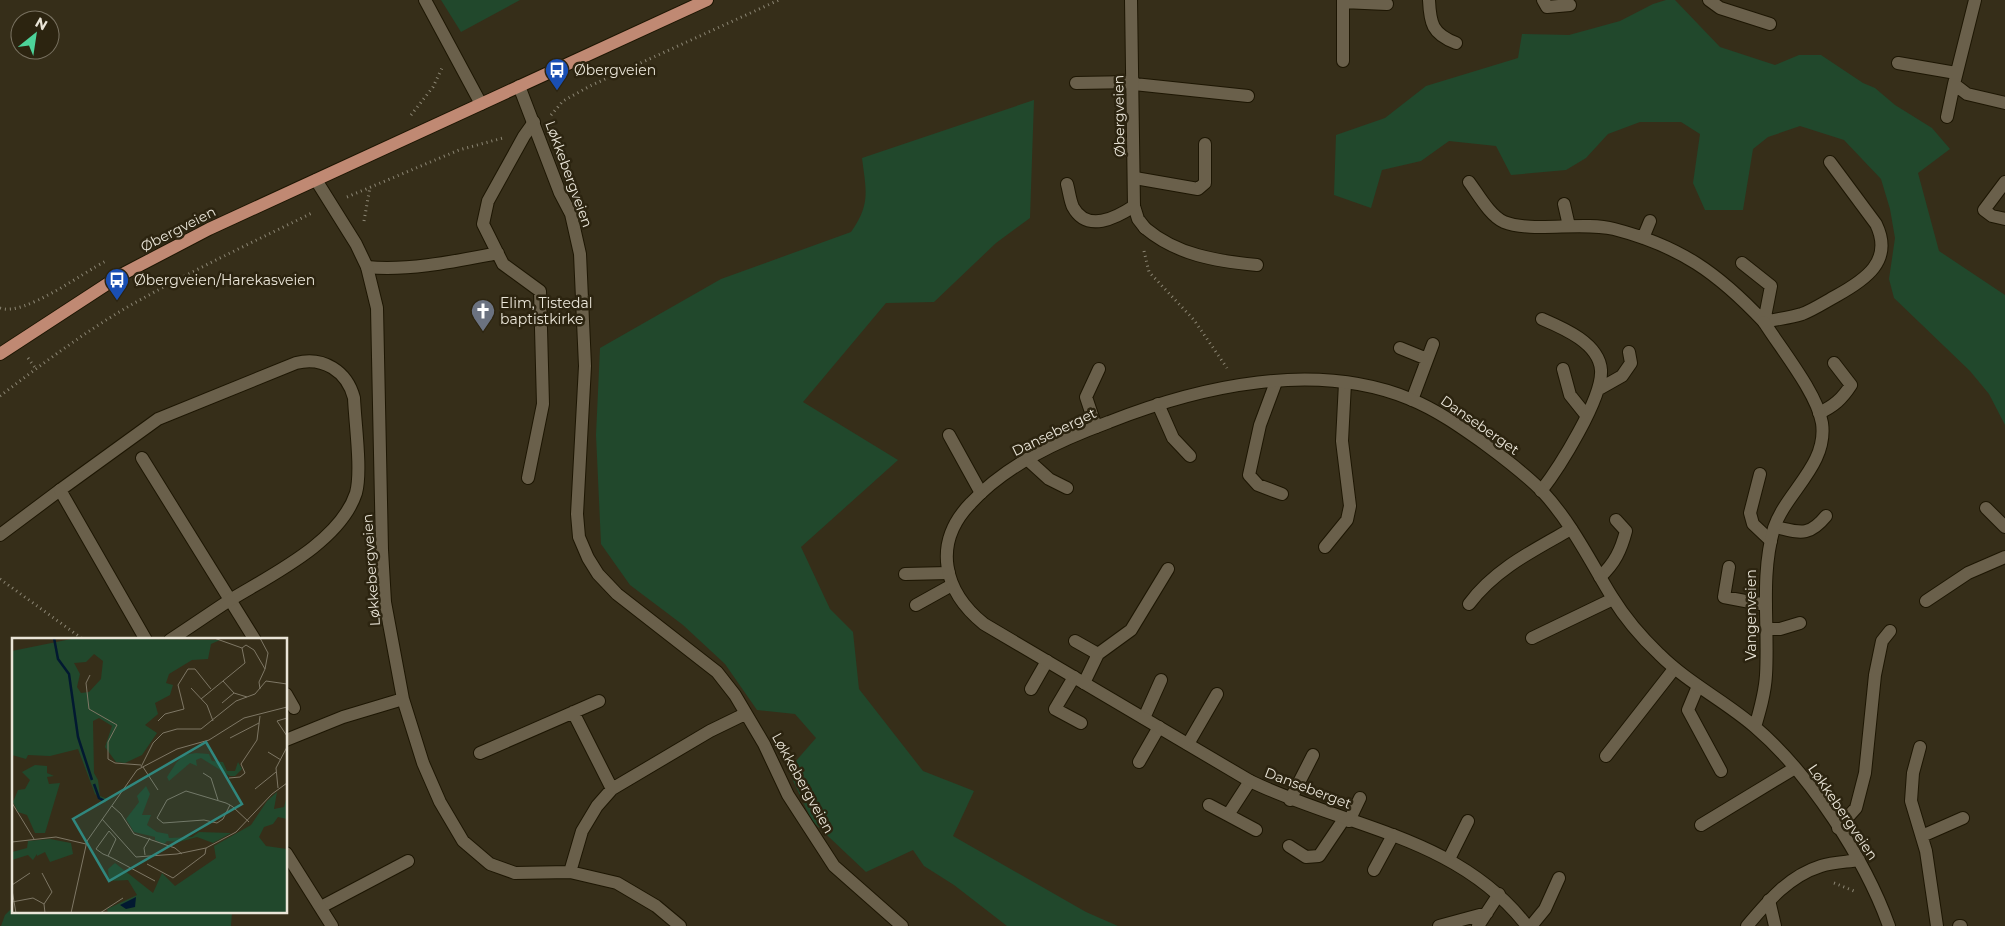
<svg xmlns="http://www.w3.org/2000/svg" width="2005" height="926" font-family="Montserrat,sans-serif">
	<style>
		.green { fill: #21482c }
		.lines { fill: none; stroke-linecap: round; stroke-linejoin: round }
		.lane-casing { stroke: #1d1603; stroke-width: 14 }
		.street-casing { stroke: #1d1603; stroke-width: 14 }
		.primary-casing { stroke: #1d1603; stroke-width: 14 }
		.path { stroke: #8c8674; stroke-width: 3; stroke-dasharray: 1 4; stroke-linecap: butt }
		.lane { stroke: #6a604b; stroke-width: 12 }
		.street { stroke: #6a604b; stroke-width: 12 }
		.primary { stroke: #c08973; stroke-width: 12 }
		.labels { text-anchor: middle; stroke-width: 5; stroke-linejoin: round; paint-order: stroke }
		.poi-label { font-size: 14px; fill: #eae5d8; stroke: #2c2410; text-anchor: start }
		.street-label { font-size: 14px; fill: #eae5d8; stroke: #2c2410 }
		.inset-river { fill: none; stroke: #021931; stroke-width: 2.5 }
		.inset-road { fill: none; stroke: #7e7765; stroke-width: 1 }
		.view { fill: #30877e; fill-opacity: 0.15; stroke: #30877e; stroke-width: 2.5 }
		.inset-edge { fill: none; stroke: #eae5d8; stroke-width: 2.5 }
	</style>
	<rect width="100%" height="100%" fill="#362e19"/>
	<path class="green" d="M441 0H520L461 32Z
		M1666 0H1675L1720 47 1775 65 1799 55H1821L1863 83 1875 88 1895 105 1932 128 1950 149 1918 173 1939 251 2005 295V425L1989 394 1970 371 1894 298 1889 279 1895 238 1890 209 1881 179 1844 140 1800 126 1768 137 1753 149 1743 210H1705L1693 183 1700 134 1681 122H1640L1608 134 1586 158 1566 170 1511 175 1496 146 1449 141 1421 161 1382 170 1371 208 1334 195 1336 135 1385 118 1426 86 1518 58 1522 34 1569 35 1620 21 1653 4Z
		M1034 100 1030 218 996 243 934 302 886 303 803 402 898 460 801 547 830 609 853 632 859 689 923 771 974 791 953 836 1086 912 1118 926H1007L954 885 924 866 913 850 866 872 812 821 788 770 816 738 795 714 757 710 725 664 683 625 630 585 601 544 596 435 600 348 721 279 851 232C871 204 866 190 862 158Z
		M14 906V912H232L231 926H1L5 915Z"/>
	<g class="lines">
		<g class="lane-casing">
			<path id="lane" d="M425 0 481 104
				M1429 0C1430 23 1432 34 1456 43
				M1543 0 1547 7 1570 5
				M1709 0 1720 8 1770 24
				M1975 0 1954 84 1967 94 2005 103
				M1343 2 1387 4
				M1343 61V0
				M1898 63 1956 73
				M1076 83 1134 82
				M1134 84 1248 96
				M1947 117 1954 84
				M1135 178 1198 189 1205 183V144
				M1469 182C1478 194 1490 216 1504 222 1531 233 1583 221 1614 229 1680 246 1718 273 1764 322
				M2005 182 1984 210 1992 216 2005 219
				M1067 184C1069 191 1070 201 1073 207 1087 233 1116 218 1134 206
				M1564 204 1569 226
				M1145 228C1177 255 1216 261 1257 265
				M1643 238 1650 221
				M1742 263 1771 286 1764 322
				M367 267C410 271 456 261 498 253
				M1764 322C1776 319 1790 318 1802 314 1813 310 1825 302 1836 296 1865 280 1894 261 1876 224L1830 162
				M1400 348 1427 359
				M1563 369 1570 395 1586 415
				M1276 382 1260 425 1249 475 1258 485 1282 494
				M1599 389 1622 376 1631 363 1629 352
				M1412 400 1433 344
				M1158 404 1173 438 1190 456
				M1819 413C1834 406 1842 399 1851 385L1834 363
				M1096 427 1086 397 1099 369
				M949 435 981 493
				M142 458 255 640
				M1027 459 1049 479 1067 488
				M1760 474 1750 513 1753 524 1771 541
				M528 478 543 404 540 291 503 264 483 224 488 201 524 136 534 122
				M1541 491C1559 468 1603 398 1601 370 1599 343 1563 328 1542 319
				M1986 508 2005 527
				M1775 527C1799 532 1808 538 1826 516
				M0 535 60 490
				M1325 547 1347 520 1350 506 1342 441 1345 383
				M1729 567 1724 597 1766 605
				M905 574 949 573
				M1600 577C1615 563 1621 550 1626 531L1616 520
				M1926 601 1968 573 2005 557
				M1469 604C1495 569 1534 550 1571 529
				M916 605 952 585
				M1766 629H1780L1800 623
				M1532 638 1613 599
				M1075 641 1098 654
				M1074 677 1055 709 1081 723
				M1084 683 1098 654 1131 630 1168 569
				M1698 686 1688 710 1721 771
				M1031 689 1047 661
				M286 694 294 708
				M1144 718 1161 680
				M1188 744 1217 694
				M1920 747 1913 773 1911 801 1926 851 1937 926
				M1606 756 1674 669
				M1139 762 1159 727
				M1250 781 1228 815 1256 830
				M1290 800 1313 755
				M1209 805 1228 815
				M1349 821 1360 798
				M1701 825 1795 768
				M1838 828 1856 808 1865 773 1875 675 1882 641 1890 631
				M1922 836 1963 818
				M1289 846 1306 857 1319 856 1344 819
				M1449 859 1468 821
				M1374 870 1393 835
				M1769 900 1775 926
				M321 907 408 861
				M1439 926 1487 913
				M1478 926 1499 894
				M1531 926 1545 909 1559 878
				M1959 926H1961"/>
		</g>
		<g class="street-casing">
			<path id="street" d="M1131 0 1134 206 1138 219 1145 228
				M519 86 560 193 571 214 580 254 585 366 577 514 579 537 588 558 598 574 617 594 717 672 735 695 764 744 788 795 834 866 902 926
				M316 180 356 244 367 267 377 308 382 550 385 602 403 699 423 763 440 802 463 841 490 864 515 873 570 872 617 883 656 906 680 926
				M146 640 60 490 158 419 296 363C323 356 347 371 354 398 355 423 362 471 356 493 340 542 271 575 230 600 210 613 190 627 170 640
				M573 712 612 789
				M1755 727C1760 710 1765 693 1766 675 1769 626 1760 576 1774 528 1786 492 1828 465 1822 423 1817 393 1781 349 1764 322
				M286 740 343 717 403 699
				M480 753 599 701
				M286 853 332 926
				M570 872 582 831 597 806 612 789 710 731 745 714
				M1527 926C1458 836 1347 828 1250 781L984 624C943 591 932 543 971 503 1007 464 1060 440 1109 422 1200 386 1316 360 1410 399 1437 410 1461 427 1485 444 1504 458 1525 474 1542 491 1571 522 1590 561 1612 597 1625 618 1641 637 1659 654 1688 683 1725 701 1755 727 1810 774 1865 859 1889 926
				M1747 926C1768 901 1789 876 1821 866 1833 862 1847 862 1859 860"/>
		</g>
		<g class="primary-casing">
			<path id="primary" d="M0 354 121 275 209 229 707 0"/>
		</g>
		<path class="path" d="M411 115 433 87 442 68
			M551 115 563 101 590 86 779 0
			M347 197 459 150 503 138
			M364 221 370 187
			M1144 251 1149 272 1194 320 1227 368
			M0 308C24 317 82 273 106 261
			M28 358 36 369
			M0 396C42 364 86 331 131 305 191 271 253 242 314 212
			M0 579 84 640
			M1834 883 1854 891"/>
		<use href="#lane" class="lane"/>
		<use href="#street" class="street"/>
		<use href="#primary" class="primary"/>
	</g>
	<defs>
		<g id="bus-pin" transform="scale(1.25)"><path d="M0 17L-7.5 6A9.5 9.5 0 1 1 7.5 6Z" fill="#1a4fb4" stroke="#2c2410"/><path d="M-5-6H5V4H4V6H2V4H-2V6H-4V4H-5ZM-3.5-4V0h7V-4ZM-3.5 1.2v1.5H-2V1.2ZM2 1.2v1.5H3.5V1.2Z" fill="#fff"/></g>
		<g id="church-pin" transform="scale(1.25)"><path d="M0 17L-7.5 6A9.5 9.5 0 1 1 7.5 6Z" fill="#6b7280" stroke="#2c2410"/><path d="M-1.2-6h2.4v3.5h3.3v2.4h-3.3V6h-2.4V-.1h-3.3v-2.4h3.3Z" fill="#fff"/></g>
	</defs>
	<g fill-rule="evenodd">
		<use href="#bus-pin" x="557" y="70"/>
		<use href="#bus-pin" x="117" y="280"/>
		<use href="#church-pin" x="483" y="311"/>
	</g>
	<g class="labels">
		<g class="poi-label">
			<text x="574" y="75">Øbergveien</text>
			<text x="134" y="285">Øbergveien/Harekasveien</text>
			<text x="500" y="308">Elim, Tistedal<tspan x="500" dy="16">baptistkirke</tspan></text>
		</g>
		<g class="street-label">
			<text transform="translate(1119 116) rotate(-91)" y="5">Øbergveien</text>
			<text transform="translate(569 174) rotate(70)" y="5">Løkkebergveien</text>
			<text transform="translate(178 229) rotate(-27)" y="5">Øbergveien</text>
			<text transform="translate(1480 425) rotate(35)" y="5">Danseberget</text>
			<text transform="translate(1054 432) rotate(-26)" y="5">Danseberget</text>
			<text transform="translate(371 570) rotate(-94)" y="5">Løkkebergveien</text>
			<text transform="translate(1751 615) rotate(-90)" y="5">Vangenveien</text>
			<text transform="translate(803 783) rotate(61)" y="5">Løkkebergveien</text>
			<text transform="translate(1308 788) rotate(21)" y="5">Danseberget</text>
			<text transform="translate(1843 812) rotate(56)" y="5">Løkkebergveien</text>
		</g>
	</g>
	<g transform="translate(12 638)">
		<rect width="275" height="275" fill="#362e19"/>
		<path d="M64 0 208 2 199 6 196 21 180 22 157 36 154 45 161 47 158 57 143 65 146 76 133 87 145 95 130 117 113 125 104 124 93 109 100 88 87 80 81 83 82 135 86 142 88 158 96 161 93 165 83 156 66 111 38 118 16 117 14 121 0 117V13ZM82 16 91 23 89 41 77 54 69 55 65 49 68 36 62 25 74 24ZM184 115 197 116 200 123 211 124 215 133H223L226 124 230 131 223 138H218L189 120 184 122 185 128 178 125 157 143 155 139 164 125 172 117ZM23 127 35 128V135L42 138 35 139 37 146 48 145 33 195H23L15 177 6 174 1 164 6 152 13 151 18 142 10 134ZM134 148 138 156 130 177H139L135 187 145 194 156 196 157 200 180 199 187 194 219 195 201 205 185 199 167 204 155 203 152 206 143 202V199L122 194 114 181 127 164 125 158ZM265 154 262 171 272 169 275 158V181L266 179 261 186 252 189 247 199 254 208 275 211V275H96L95 271 125 257 116 242 97 243 96 231 103 225 141 255 150 235 163 248 204 220 202 208 239 187 255 163ZM38 201 59 205 61 216 38 224 33 214 25 218V216L21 222 16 217 0 222V214L15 210 16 203Z" fill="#21482c" fill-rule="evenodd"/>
		<path d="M124 259 123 269 114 271 108 267Z" fill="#021931"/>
		<path class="inset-river" d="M42 0 46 21 57 36 66 99 80 142M82 146 87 160 93 163"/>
		<path class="inset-road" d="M202 0 230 10M248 0 256 15 253 31M78 37 74 45 77 71 105 87 96 104V121L103 125 129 127M211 43 222 55 235 59M179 50 195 67 201 83M189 61 233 25 230 10 234 7 242 12 253 31 247 44 248 51M210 65 222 55M275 80 265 83 275 98M146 83 153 76 172 71 166 47 176 31H183L199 51M218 100 247 85M256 114 269 122M129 129 141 105 151 95 165 91H189L224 63 243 56 254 43 275 46M131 129 146 152M191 135 199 140 206 162M217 140 228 139 233 135 229 126 245 102 248 78M0 141V158M266 150 264 130 275 109M243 151 264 134M0 165 22 201M218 167 211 181 205 185 192 182 151 185 145 180 155 162 174 153 214 165 218 167 221 169 237 184M100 168 109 176 122 196 163 210 170 216M90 181 124 219 165 216 194 210 224 194 260 156 275 145M0 204 44 199 74 206M133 217 132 210 138 200M96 218 104 201 97 193 84 211 91 216 96 218 100 220 143 243M135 226 161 240 193 216 194 210M30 235 40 254 32 266 33 275M0 247 18 235M0 252 4 275M0 264 21 260 32 266M59 275 75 203 125 132 165 111 197 102 232 80 275 69M88 275 111 260"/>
		<path class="view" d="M194 104 230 166 97 243 61 181Z"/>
		<rect width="275" height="275" class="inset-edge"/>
	</g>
	<g transform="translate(35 35) rotate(30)"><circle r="24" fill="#2c2410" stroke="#787160"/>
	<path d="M0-4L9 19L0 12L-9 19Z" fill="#4dd39a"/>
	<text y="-8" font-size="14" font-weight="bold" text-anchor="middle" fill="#eae5d8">N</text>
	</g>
</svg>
